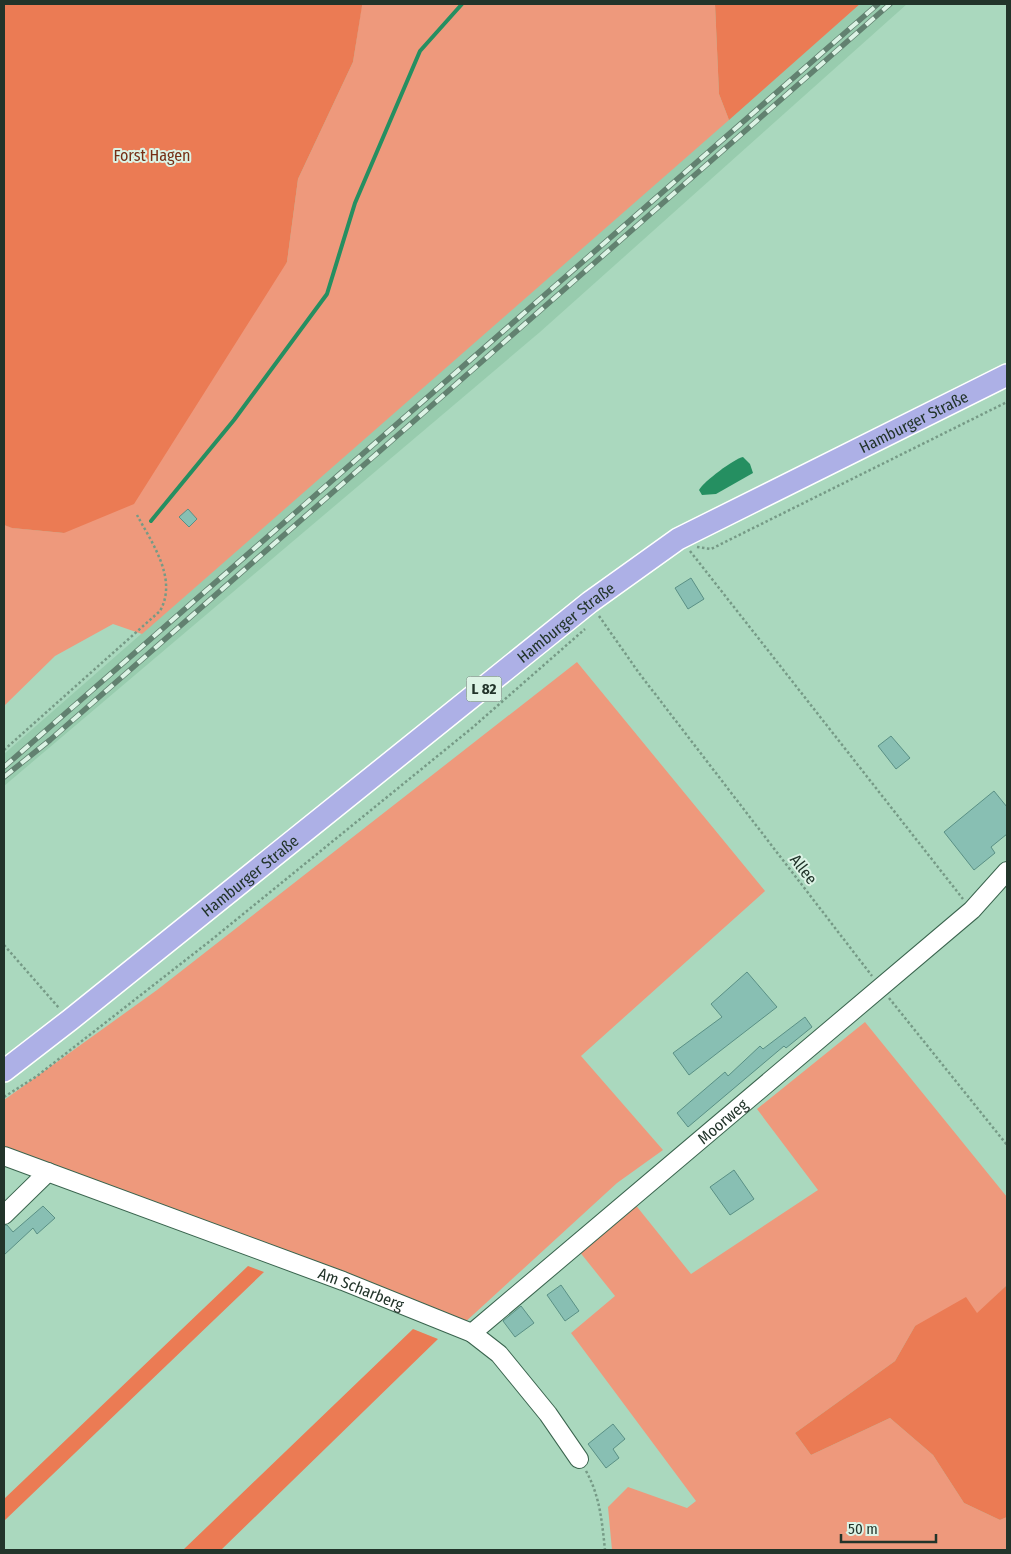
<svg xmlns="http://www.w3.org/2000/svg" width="1011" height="1554" font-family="'Fira Sans Condensed',sans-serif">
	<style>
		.built { fill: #98ccae }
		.green { fill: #ee997c }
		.forest { fill: #eb7b54 }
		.water { fill: #258f61 }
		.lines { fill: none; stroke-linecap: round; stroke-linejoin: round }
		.stream { stroke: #258f61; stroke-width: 4 }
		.building { fill: #88bfb3; stroke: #5a9085 }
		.minor-casing { stroke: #3a644e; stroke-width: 20 }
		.major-casing { stroke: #fff; stroke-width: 24 }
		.path { stroke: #769a86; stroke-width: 2.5; stroke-dasharray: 2.5 2.5; stroke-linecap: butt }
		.minor { stroke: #fff; stroke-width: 18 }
		.major { stroke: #adb0e6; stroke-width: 21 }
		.rail-casing { stroke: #628170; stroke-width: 5.5 }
		.rail { stroke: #dcf3e5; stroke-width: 4; stroke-dasharray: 11; stroke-linecap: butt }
		.labels { text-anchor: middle; stroke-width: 4; stroke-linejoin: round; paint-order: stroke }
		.shield { fill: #dcf3e5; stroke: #5a6d62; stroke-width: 1 }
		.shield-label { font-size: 15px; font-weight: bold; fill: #22342a }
		.park-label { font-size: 16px; fill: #762f15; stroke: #dcf3e5 }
		.street-label { font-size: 16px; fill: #22342a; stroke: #dcf3e5 }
	</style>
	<rect width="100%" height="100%" fill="#aad8be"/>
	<path class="built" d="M860 4H907L540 332 4 786V754Z"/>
	<path class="green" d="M362 4H715L719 94 729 120 142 634 113 624 55 656 4 706V525L13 528 64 533 287 262 298 179 353 62Z
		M577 662 765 891 581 1056 663 1150 617 1183 462 1325 189 1215 4 1150V1100L157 990Z
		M865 1022 1007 1197V1285L977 1314 915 1326 895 1361 795 1433 811 1455 890 1418 933 1455 964 1503 1000 1520 1007 1517V1550H612L608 1507 628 1487 687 1508 696 1501 571 1333 615 1296 579 1251 634 1203 691 1274 818 1190 757 1109Z"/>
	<path class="forest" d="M4 4H362V6L353 62 298 179 287 262 134 504 64 533 12 528 4 525Z
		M715 4H860L729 120 719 94Z
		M248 1266 264 1272 4 1521V1499Z
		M1007 1285V1517L1000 1520 964 1503 933 1455 890 1418 811 1455 795 1433 895 1361 915 1326 966 1297 977 1313Z
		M413 1329 438 1339 221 1550H183Z"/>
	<path class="water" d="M743 457 750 464 753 473 716 494 702 495 699 490C704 481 734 459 743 457Z"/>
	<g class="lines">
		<path class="stream" d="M151 521 234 420 327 294 355 203 420 51 462 4"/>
	</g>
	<path class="building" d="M188 509 197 519 189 527 179 517Z
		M691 578 704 599 688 609 675 588Z
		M891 736 910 758 896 769 878 746Z
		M994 791 1007 807V834L991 847 995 853 974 870 944 832Z
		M747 972 777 1007 689 1075 673 1053 722 1017 711 1004Z
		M805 1017 812 1027 786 1048 784 1046 688 1127 677 1113 725 1072 728 1076 760 1046 763 1049Z
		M734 1170 754 1199 730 1215 710 1187Z
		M43 1206 55 1218 37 1234 33 1228 4 1255V1225H7L13 1232Z
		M561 1285 579 1311 565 1321 547 1295Z
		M521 1306 534 1323 515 1337 503 1321Z
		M613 1424 625 1439 613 1449 619 1458 606 1468 588 1444Z"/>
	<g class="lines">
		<g class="minor-casing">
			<g id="minor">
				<path id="s1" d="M4 1156 343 1281 472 1333 499 1354 548 1414 579 1459"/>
				<path d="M4 1215 48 1172"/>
				<path id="s2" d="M472 1333 972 910 1007 871"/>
			</g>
		</g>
		<g class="major-casing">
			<g id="major">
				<path id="s3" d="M4 1071 70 1020 590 602 678 539 1007 375"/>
			</g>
		</g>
		<path class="path" d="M697 547 711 549 1007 402
			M690 551 963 899
			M599 616 639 673 872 976
			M4 750 160 611C178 579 152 543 137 515
			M4 945 59 1008
			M889 998 1007 1145
			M4 1097 37 1076 210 941 472 728 585 629
			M586 1471C600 1496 602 1522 605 1550"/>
		<use href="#minor" class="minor"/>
		<use href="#major" class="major"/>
		<g class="rail-casing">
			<path id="rail" d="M4 767 878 4
				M4 777 50 740 890 4"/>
		</g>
		<use href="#rail" class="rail"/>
	</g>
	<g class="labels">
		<rect class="shield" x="466.5" y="676.5" width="35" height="25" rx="4"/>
		<g class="shield-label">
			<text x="484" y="694">L 82</text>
		</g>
		<g class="park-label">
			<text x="152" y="161">Forst Hagen</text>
		</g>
		<g class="street-label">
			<text dy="6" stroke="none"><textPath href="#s3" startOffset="1122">Hamburger Straße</textPath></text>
			<text dy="6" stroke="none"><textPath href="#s3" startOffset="719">Hamburger Straße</textPath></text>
			<text transform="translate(804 869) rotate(52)" y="6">Allee</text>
			<text dy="6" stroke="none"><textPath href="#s3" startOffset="314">Hamburger Straße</textPath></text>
			<text dy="6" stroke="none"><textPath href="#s2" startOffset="328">Moorweg</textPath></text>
			<text dy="6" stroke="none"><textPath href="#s1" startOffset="381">Am Scharberg</textPath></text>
		</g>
	</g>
	<rect width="1011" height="1554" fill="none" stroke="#22342a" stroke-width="10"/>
	<path d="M841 1534v8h95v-8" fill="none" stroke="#22342a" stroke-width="2.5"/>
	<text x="848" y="1534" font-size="15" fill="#22342a" stroke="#dcf3e5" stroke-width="4" paint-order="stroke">50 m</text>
</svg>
